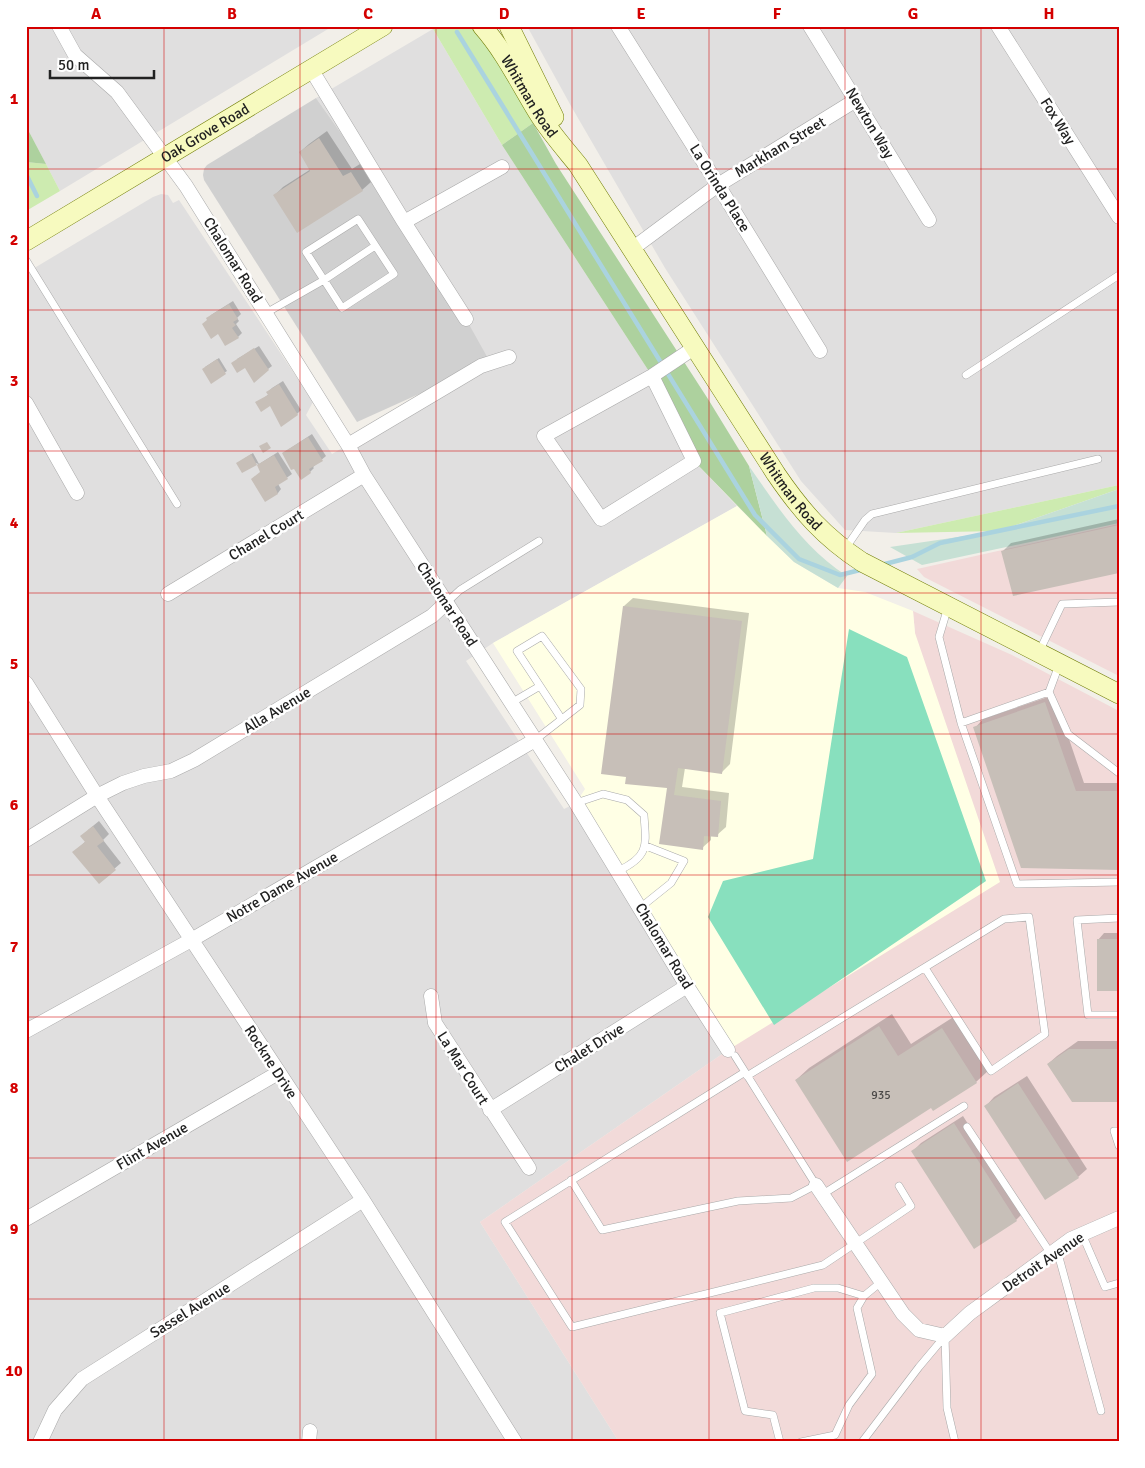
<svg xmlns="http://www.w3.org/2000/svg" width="1145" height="1468" font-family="Signika,sans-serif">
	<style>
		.residential { fill: #e0dfdf }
		.commercial { fill: #f2dad9 }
		.education { fill: #ffffe5 }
		.religious { fill: #d0d0d0 }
		.grass { fill: #cdebb0 }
		.forest { fill: #add19e }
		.wetland { fill: #c6e0d4 }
		.pitch { fill: #88e0be }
		.shadow { fill: #0003 }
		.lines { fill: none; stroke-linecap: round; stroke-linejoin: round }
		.stream { stroke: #aad3df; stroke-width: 4.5 }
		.building { fill: #c7bfb8 }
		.lane-casing { stroke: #a9a9a9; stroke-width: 8 }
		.street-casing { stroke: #a9a9a9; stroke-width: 15 }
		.secondary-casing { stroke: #707d05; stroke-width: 20 }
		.lane { stroke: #fff; stroke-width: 7 }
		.street { stroke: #fff; stroke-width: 14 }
		.secondary { stroke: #f7fabf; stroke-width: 19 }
		.grid { fill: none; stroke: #d40000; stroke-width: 1; stroke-opacity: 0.55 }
		.labels { text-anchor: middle; stroke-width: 5; stroke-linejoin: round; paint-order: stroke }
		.number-label { font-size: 12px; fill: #4b4948 }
		.street-label { font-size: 15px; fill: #222; stroke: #fff }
		.neatline { fill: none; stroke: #d40000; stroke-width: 2 }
		.grid-label { font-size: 16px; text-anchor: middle; font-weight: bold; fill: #d40000 }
	</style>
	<rect width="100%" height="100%" fill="#f2efe9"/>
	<path class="residential" d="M26 26H333L60 191 26 126Z
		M527 26H1119V485L896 533 845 530 801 481 665 268 571 106Z
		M433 29 502 145 652 376 694 461 737 506 493 643 466 661 564 809 576 803 728 1050 480 1222 619 1442H26V273L153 197 161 194 168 195 173 203 179 200 313 402 306 415 332 454 481 366 404 222 316 98Z"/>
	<path class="commercial" d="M1119 524V676L924 577 917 569Z
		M913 611 1012 655 1119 711V1442H619L480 1222 728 1050 915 633Z"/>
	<path class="education" d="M737 506 794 562 838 588 865 592 913 611 915 633 1000 882 728 1050 576 803 585 789 493 643Z"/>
	<path class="religious" d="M316 98 404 222 466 319 490 362 357 422 204 180 203 175 204 169 207 165Z"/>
	<path class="grass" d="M439 26C448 26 461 24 470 26 488 31 523 105 533 123L502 145 433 29Z
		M26 162 46 164 60 191 26 211Z
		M1119 485V489L999 531 896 533Z"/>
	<path class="forest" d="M533 123 556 164 708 399 749 466 767 536 694 461 652 376 502 145Z
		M26 126 46 164 26 162Z"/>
	<path class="wetland" d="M749 466C779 509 803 547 847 576L838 588 794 562 767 536Z
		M1119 489V523L922 565 890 547 999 531Z"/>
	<path class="pitch" d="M849 629 907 657 986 881 774 1025 708 917 723 881 813 859Z"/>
	<path class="shadow" d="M327 131 352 169 360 164 371 182 362 190 275 195 283 187 311 169 300 152 309 144Z
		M233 301 241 314 237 318 239 321 236 324 242 333 238 337 208 320 211 315Z
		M259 346 272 366 268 369 245 366 237 359Z
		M219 358 227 371 211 382 205 367Z
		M283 381 301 410 297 414 270 405 257 403 269 394 268 392 272 388Z
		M312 434 326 456 313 467 314 468 310 472 283 453Z
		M278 452 292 474 278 484 281 489 278 493 266 500 262 472 257 463 242 472 239 462 253 453 259 464Z
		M1119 519V572L1003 551 1011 543Z
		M633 598 749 613 730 764 721 773 685 768 682 787 729 793 726 827 717 835H711V840L702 848 669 787 624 606Z
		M1054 695 1084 783H1119V869L975 728 983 719Z
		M99 821 109 834 103 840 121 863 99 882 74 852 86 841 88 830Z
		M1104 933H1119V990L1098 940Z
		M892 1014 911 1044 955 1016 989 1070 976 1082 931 1106 796 1080 809 1068Z
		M1078 1041H1119V1100L1048 1064 1057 1056Z
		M1027 1076 1087 1169 1078 1177 986 1106 994 1097Z
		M963 1116 1024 1212 1016 1220 913 1151 921 1143Z"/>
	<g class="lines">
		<path class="stream" d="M457 32 755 515 799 559 840 575 864 569
			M26 174 37 196
			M881 565 912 557 940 543 1119 506"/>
	</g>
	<path class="building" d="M319 138 343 176 351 172 363 191 297 233 273 195 310 171 299 152Z
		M229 304 238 319 233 322 236 325 232 328 239 338 225 346 218 334 211 339 202 324 207 320 206 318Z
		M254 348 269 370 254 383 245 368 237 373 231 363Z
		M217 359 226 374 211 384 202 369Z
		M279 384 298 415 281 427 270 406 261 412 255 402 268 395 266 392Z
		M308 437 323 461 309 469 311 473 301 480 294 469 291 470 282 453Z
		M267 442 271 448 263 453 259 446Z
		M251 454 257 465 242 473 236 463Z
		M274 455 288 479 275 487 278 494 265 502 251 479 260 472 257 465Z
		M1119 525V573L1013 596 1001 551Z
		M623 606 742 621 722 774 678 768 674 795 721 801 718 837 704 836 703 850 659 844 667 788 625 784 626 777 601 774Z
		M1045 702 1076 791H1119V870L1021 868 973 727Z
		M93 826 104 841 97 846 116 870 99 884 72 852 85 842 80 836Z
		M1097 939H1119V991H1097Z
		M879 1026 898 1056 942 1028 977 1083 933 1111 931 1108 847 1162 795 1080Z
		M1069 1049H1119V1102H1072L1047 1064Z
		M1018 1083 1079 1178 1045 1200 984 1106Z
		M954 1123 1017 1221 974 1249 911 1151Z"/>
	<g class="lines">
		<g class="lane-casing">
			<path id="lane" d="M358 219 394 274 342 308 306 252Z
				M26 260 177 504
				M266 313 324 280 375 246
				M966 375 1119 275
				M845 549 865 520 872 514 1098 459
				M446 603 460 590 539 541
				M948 607 939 637 961 723 1017 884 1119 882
				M1039 652 1062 604 1119 602
				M1049 692 1068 734 1119 773
				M511 703 540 686
				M961 723 1049 692 1059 665
				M535 740 580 705 581 689 542 636 517 651 561 718
				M576 803 603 794 627 800 644 815C646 845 650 856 618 871
				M641 907 671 883 684 861 646 846
				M1119 918 1077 920 1088 1015H1119
				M745 1072 505 1222 572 1327 823 1265 911 1206 899 1186
				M747 1076 1004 919 1029 917 1045 1034 991 1071 925 968
				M967 1127 1051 1254
				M1119 1131H1114L1119 1146
				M571 1180 602 1230 738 1201 791 1198 816 1185 735 1056
				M823 1194 964 1106
				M1082 1234 1105 1287 1119 1283
				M1057 1250 1101 1411
				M945 1336 947 1408 955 1442
				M780 1442 773 1415 745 1411 720 1313 814 1288H838L864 1296
				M801 1442 835 1435 849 1405 872 1374 857 1308 864 1296 881 1282
				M862 1442 919 1367 945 1336"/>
		</g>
		<g class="street-casing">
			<path id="street" d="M59 26 75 55 117 92 186 186 348 445 364 475 576 803 687 986 728 1050
				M618 26 718 185 820 351
				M810 26 929 220
				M998 26 1119 217
				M311 69 404 222 466 319
				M404 222 502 167
				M632 249 718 185 856 100
				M652 376 694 461 601 519 544 436 652 376 694 348
				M26 403 77 493
				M348 445 481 366 509 357
				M168 594 364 475
				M26 683 97 796 363 1200 515 1442
				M26 840 97 796 123 783 144 776 171 771 194 760 432 616 446 603
				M431 996 435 1023 529 1168
				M26 1031 193 939 535 740
				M490 1110 687 986
				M816 1185 903 1314 919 1330 945 1336 970 1313 1071 1239 1119 1218
				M26 1219 278 1073
				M40 1442 55 1410 82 1379 363 1200
				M309 1442 310 1431"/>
		</g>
		<g class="secondary-casing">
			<g id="secondary">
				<path id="s1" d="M482 26C506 53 521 86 540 116 551 133 565 149 578 165L776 474C802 512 824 537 862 562L1119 694"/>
				<path d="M509 26 554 117"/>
				<path id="s2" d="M26 241 383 26"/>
			</g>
		</g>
		<use href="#lane" class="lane"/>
		<use href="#street" class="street"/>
		<use href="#secondary" class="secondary"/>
	</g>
	<path class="grid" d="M164 26V1442M300 26V1442M436 26V1442M572 26V1442M709 26V1442M845 26V1442M981 26V1442M26 169H1119M26 310H1119M26 451H1119M26 593H1119M26 734H1119M26 875H1119M26 1017H1119M26 1158H1119M26 1299H1119"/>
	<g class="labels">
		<g class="number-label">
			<text x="881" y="1099">935</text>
		</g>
		<g class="street-label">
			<text dy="5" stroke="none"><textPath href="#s1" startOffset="85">Whitman Road</textPath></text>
			<text transform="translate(1058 121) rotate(58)" y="5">Fox Way</text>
			<text transform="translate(870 123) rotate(59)" y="5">Newton Way</text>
			<text dy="5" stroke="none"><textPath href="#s2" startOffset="209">Oak Grove Road</textPath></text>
			<text transform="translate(780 147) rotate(-31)" y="5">Markham Street</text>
			<text transform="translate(720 188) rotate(58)" y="5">La Orinda Place</text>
			<text transform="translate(233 260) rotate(58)" y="5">Chalomar Road</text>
			<text dy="5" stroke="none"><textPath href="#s1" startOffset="559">Whitman Road</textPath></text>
			<text transform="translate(266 535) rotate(-31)" y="5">Chanel Court</text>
			<text transform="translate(447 604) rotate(57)" y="5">Chalomar Road</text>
			<text transform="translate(277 710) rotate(-31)" y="5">Alla Avenue</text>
			<text transform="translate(282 887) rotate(-30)" y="5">Notre Dame Avenue</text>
			<text transform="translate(664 946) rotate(59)" y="5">Chalomar Road</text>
			<text transform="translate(589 1048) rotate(-32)" y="5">Chalet Drive</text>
			<text transform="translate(271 1062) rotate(57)" y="5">Rockne Drive</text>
			<text transform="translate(463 1068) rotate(58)" y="5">La Mar Court</text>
			<text transform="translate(152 1146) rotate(-30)" y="5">Flint Avenue</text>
			<text transform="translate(1043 1262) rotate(-34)" y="5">Detroit Avenue</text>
			<text transform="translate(190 1310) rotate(-32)" y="5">Sassel Avenue</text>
		</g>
	</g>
	<rect width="1145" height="1468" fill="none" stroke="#ffffff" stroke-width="55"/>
	<path d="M50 70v8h104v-8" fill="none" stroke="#222222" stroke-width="2.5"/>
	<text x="58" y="70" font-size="15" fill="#222222" stroke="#ffffff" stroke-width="4" paint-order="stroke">50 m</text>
	<rect x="28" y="28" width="1090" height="1412" class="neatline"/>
	<g class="grid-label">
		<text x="96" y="19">A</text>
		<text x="232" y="19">B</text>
		<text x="368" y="19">C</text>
		<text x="504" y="19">D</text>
		<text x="641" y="19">E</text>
		<text x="777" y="19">F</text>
		<text x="913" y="19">G</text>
		<text x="1049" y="19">H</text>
		<text x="14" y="104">1</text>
		<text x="14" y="245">2</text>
		<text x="14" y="386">3</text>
		<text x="14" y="528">4</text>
		<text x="14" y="669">5</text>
		<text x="14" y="810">6</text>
		<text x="14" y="952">7</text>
		<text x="14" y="1093">8</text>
		<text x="14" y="1234">9</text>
		<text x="14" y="1376">10</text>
	</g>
</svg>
